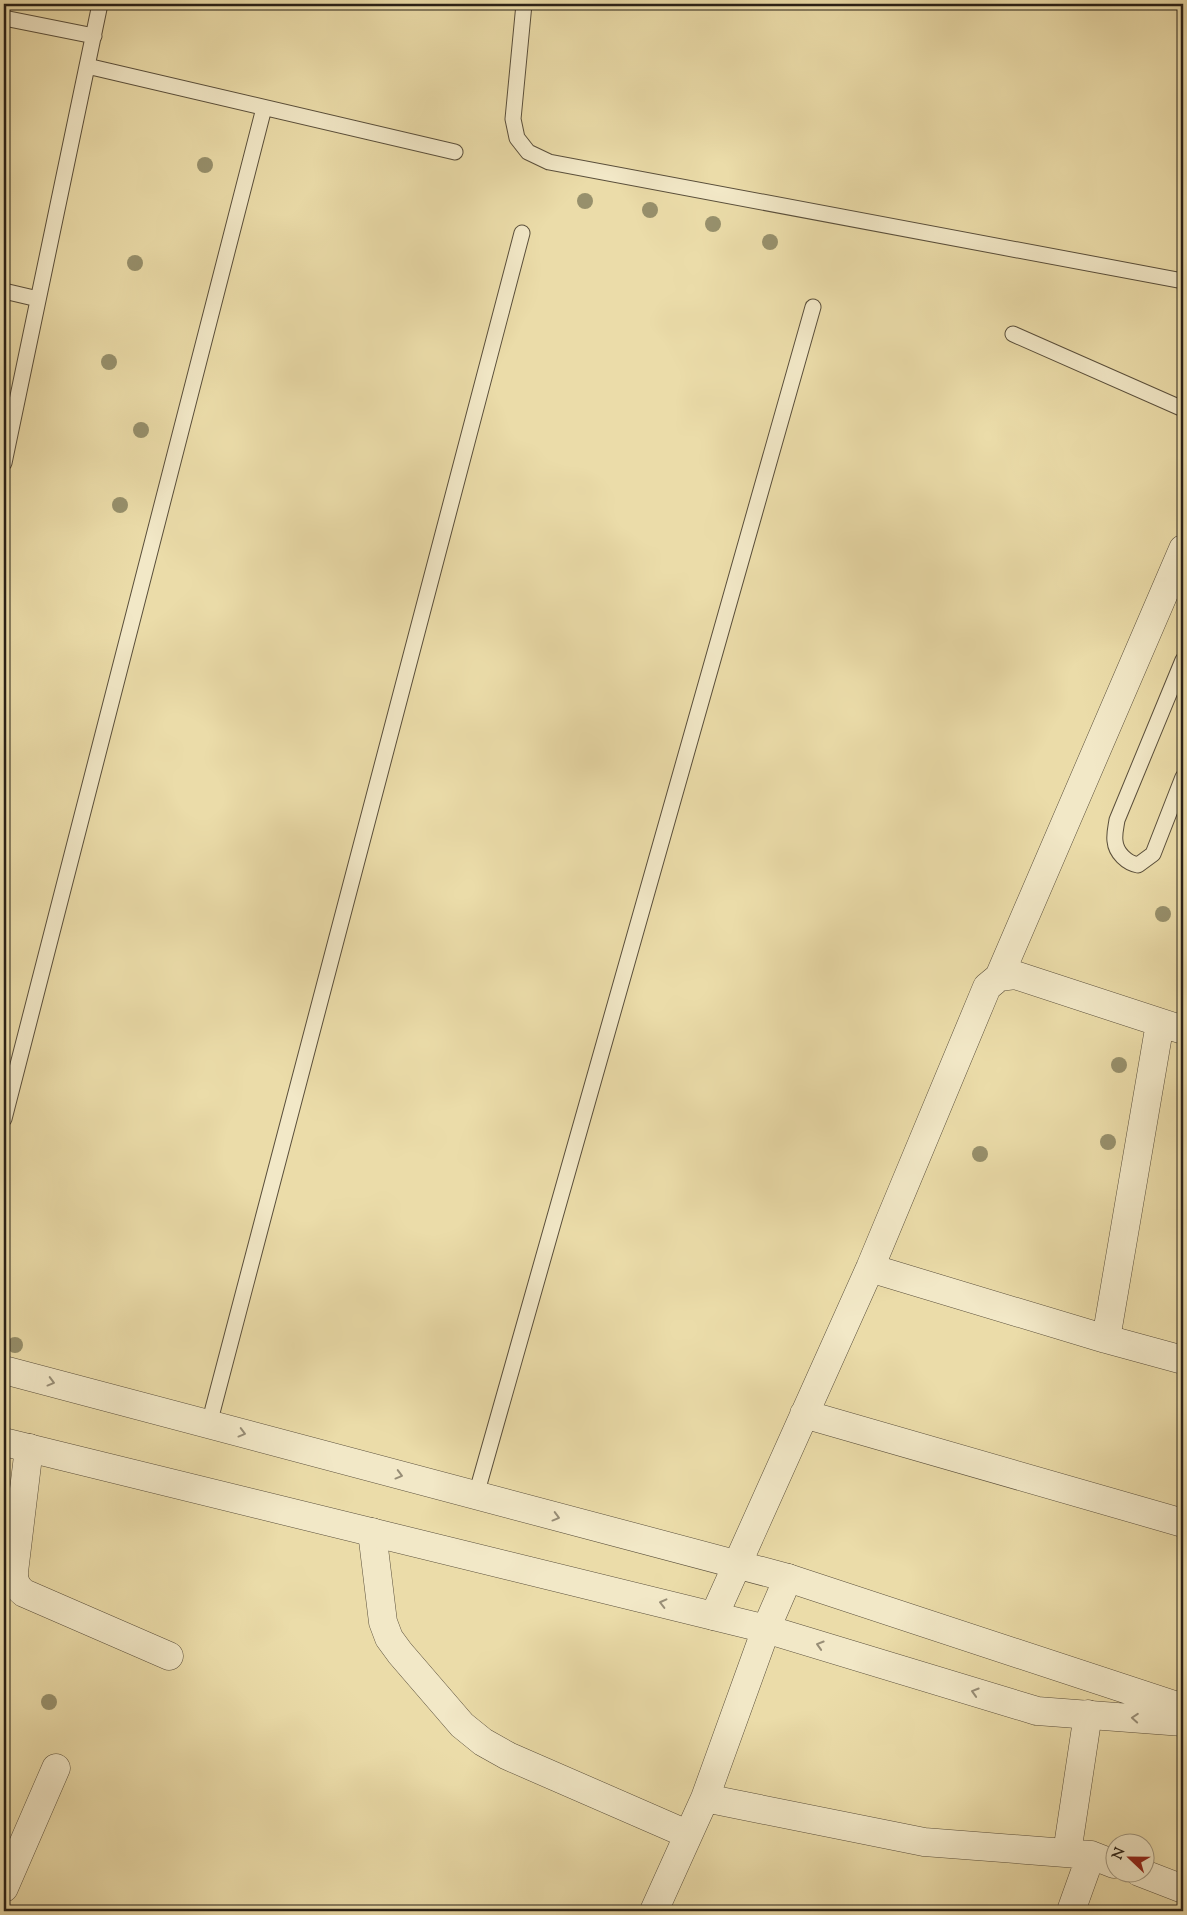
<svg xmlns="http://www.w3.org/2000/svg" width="1187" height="1915" font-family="'Sorts Mill Goudy',serif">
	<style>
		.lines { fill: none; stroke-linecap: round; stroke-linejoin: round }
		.service-casing { stroke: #5a4f3b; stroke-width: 17 }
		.minor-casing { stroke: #5a4f3b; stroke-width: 29 }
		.tertiary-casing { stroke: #5a4f3b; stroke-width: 29 }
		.service { stroke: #f2e8c7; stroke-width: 15 }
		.minor { stroke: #f2e8c7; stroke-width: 28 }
		.tertiary { stroke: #f2e8c7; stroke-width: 28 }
		.tree { fill: #97906c }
		.oneway { stroke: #988e77 }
	</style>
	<rect width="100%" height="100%" fill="#ebdca9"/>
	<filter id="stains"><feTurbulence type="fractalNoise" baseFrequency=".004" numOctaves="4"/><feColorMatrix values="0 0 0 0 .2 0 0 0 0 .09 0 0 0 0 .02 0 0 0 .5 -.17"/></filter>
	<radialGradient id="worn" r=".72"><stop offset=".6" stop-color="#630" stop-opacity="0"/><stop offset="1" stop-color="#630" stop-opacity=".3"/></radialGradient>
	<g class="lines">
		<g class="service-casing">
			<path id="service" d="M524 4 513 119 517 138 528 152 549 162 1183 281
				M4 18 94 36
				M87 66 455 152
				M4 291 38 299
				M1013 334 1183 409
				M4 463 100 4
				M1183 660 1117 820C1116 827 1114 834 1115 841 1116 853 1127 863 1138 865L1153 854 1183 777
				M4 1119 264 108
				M209 1424 522 233
				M476 1495 813 307"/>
		</g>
		<g class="minor-casing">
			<path id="minor" d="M999 977 1183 549
				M870 1268 1106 1339 1183 1360
				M1106 1339 1160 1023
				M804 1414 1183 1523
				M29 1448 14 1572C14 1581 16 1587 24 1593L169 1656
				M372 1532 383 1622 389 1638 400 1653 462 1725 483 1742 508 1756 687 1834
				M714 1616 870 1268 987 987 999 977 1015 975 1183 1030
				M705 1798 924 1842 1091 1855 1114 1864
				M1067 1853 1088 1714
				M1139 1872 1183 1889
				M4 1888 56 1768
				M654 1911 705 1798 766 1629 788 1578
				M1071 1911 1091 1855"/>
		</g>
		<g class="tertiary-casing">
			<path id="tertiary" d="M4 1370 788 1578 1183 1708
				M4 1442 766 1629 1037 1711 1183 1722"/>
		</g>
		<use href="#service" class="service"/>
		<use href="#minor" class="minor"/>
		<use href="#tertiary" class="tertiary"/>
	</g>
	<g class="tree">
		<circle cx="205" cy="165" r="8"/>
		<circle cx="585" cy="201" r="8"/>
		<circle cx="650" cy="210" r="8"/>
		<circle cx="713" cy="224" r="8"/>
		<circle cx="770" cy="242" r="8"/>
		<circle cx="135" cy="263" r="8"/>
		<circle cx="109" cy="362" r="8"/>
		<circle cx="141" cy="430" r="8"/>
		<circle cx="120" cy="505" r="8"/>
		<circle cx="1163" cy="914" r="8"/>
		<circle cx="1119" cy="1065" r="8"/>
		<circle cx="1108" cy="1142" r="8"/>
		<circle cx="980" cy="1154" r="8"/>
		<circle cx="15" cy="1345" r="8"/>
		<circle cx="49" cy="1702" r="8"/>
	</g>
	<defs><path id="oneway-chevron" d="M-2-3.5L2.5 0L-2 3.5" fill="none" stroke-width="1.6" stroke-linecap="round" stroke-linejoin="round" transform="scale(1.25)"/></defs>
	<g class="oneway">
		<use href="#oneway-chevron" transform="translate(51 1382) rotate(15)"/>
		<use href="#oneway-chevron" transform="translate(242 1433) rotate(15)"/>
		<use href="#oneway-chevron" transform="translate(399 1475) rotate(15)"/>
		<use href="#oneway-chevron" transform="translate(556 1517) rotate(15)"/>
		<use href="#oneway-chevron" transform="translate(663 1603) rotate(-166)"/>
		<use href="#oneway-chevron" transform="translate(820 1645) rotate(-163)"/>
		<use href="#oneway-chevron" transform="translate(975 1692) rotate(-163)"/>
		<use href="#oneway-chevron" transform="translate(1135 1718) rotate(-176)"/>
	</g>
	<rect width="1187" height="1915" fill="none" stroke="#ebdca9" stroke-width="20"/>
	<rect x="5" y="5" width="1177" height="1905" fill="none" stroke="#292016" stroke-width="2.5"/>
	<rect x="10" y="10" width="1167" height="1895" fill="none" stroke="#292016"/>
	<g transform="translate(1130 1858) rotate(292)"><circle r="24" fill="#f2e8c7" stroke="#a29880"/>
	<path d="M0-4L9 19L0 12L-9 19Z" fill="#8f2418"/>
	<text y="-8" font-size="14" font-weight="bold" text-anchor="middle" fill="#292016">N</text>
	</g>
	<rect width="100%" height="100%" filter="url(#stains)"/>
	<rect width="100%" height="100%" fill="url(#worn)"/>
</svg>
